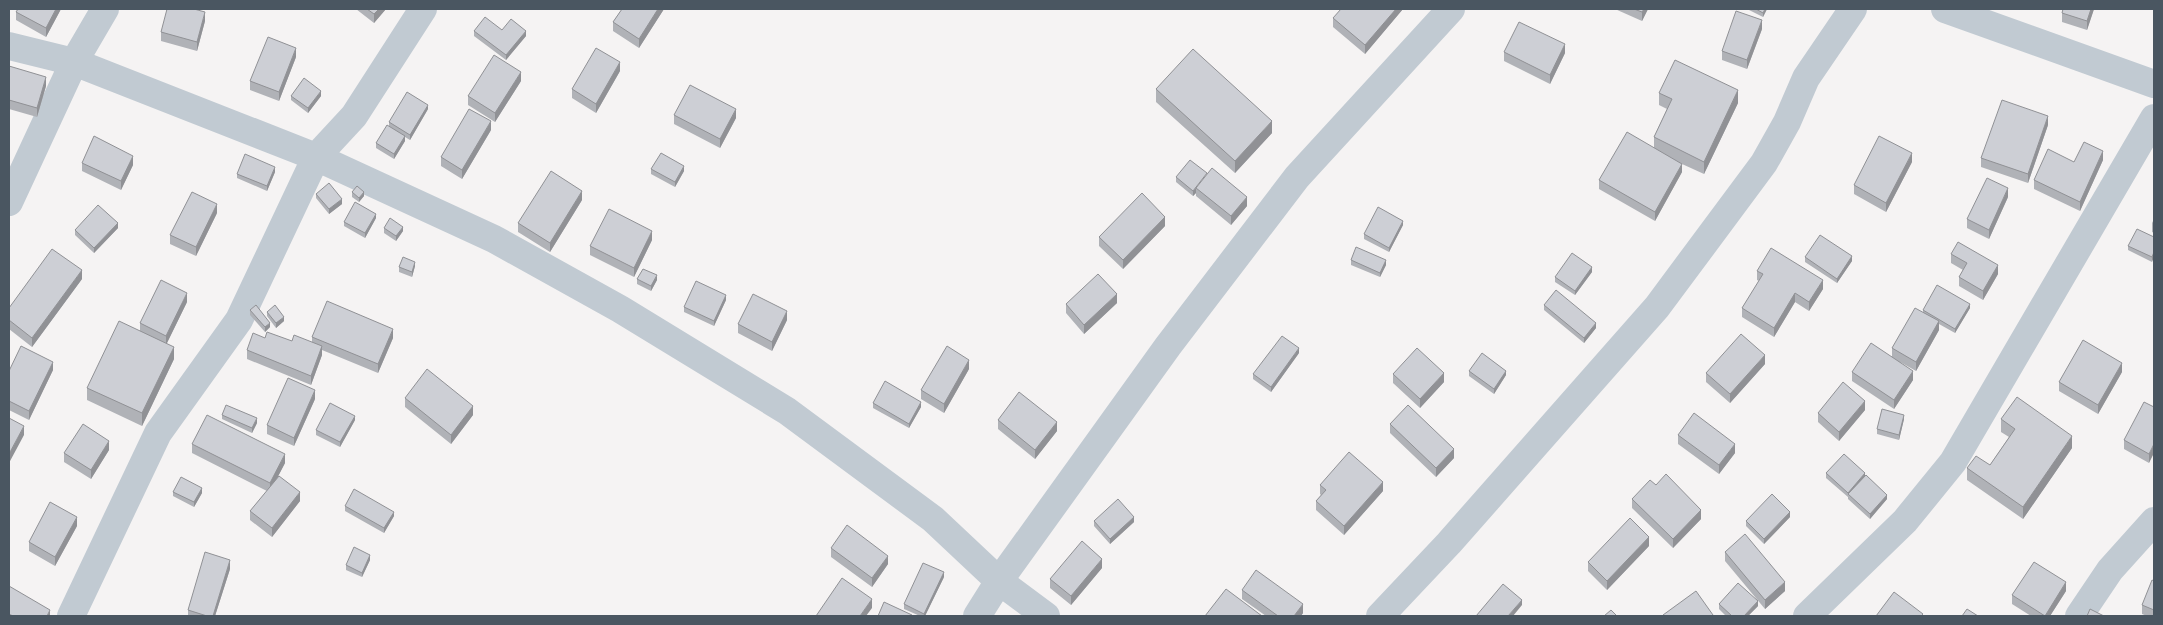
<svg xmlns="http://www.w3.org/2000/svg" width="2163" height="625" font-family="'Space Grotesk',sans-serif">
	<style>
		.lines { fill: none; stroke-linecap: round; stroke-linejoin: round }
		.minor { stroke: #c1cad2; stroke-width: 28 }
		.wall { fill: #b0b2b7 }
		.shaded-wall { fill: #909195 }
		.building { fill: #cdcfd5; stroke: #909195 }
	</style>
	<rect width="100%" height="100%" fill="#f5f3f3"/>
	<g class="lines">
		<path class="minor" d="M1945 9 2154 84
			M9 46 74 62 316 157 494 239 620 309 787 411 933 519 999 581 1046 616
			M9 202 74 62 105 9
			M71 616 158 433 239 320 316 157 354 116 423 9
			M977 616 999 581 1168 346 1297 177 1451 9
			M1380 616 1449 543 1657 307 1764 163 1787 122 1806 78 1853 9
			M1807 616 1905 521 1953 462 2154 118
			M2079 616 2110 570 2154 521"/>
	</g>
	<path class="wall" d="M18 9H61L46 37 16 20V12Z
		M356 9H386L374 23Z
		M622 9H664L639 48 613 31V22Z
		M1403 9 1365 54 1333 27V18Z
		M1615 9H1648L1642 21Z
		M1747 9H1767L1763 17Z
		M2063 9H2094L2087 30 2062 22V13Z
		M205 21 197 51 161 41V32Z
		M1762 29 1747 69 1722 60V51Z
		M502 30 526 36 506 60 474 36V31Z
		M1504 52 1565 53 1550 84 1504 61Z
		M296 57 279 101 250 90V81Z
		M9 66 46 86 37 117 9 109Z
		M620 71 596 113 572 98V89Z
		M521 81 495 122 468 105V96Z
		M1156 89 1272 133 1235 173 1156 102Z
		M1659 93 1738 103 1704 174 1682 164V172L1655 221 1599 189V180L1654 147V137L1667 109 1659 105Z
		M291 96H321L308 113 291 100Z
		M428 109 410 140 405 137V141L394 159 376 148V143L389 126V122Z
		M674 115 736 118 720 148 674 124Z
		M2048 125 2028 183 1981 167V158Z
		M491 130 462 179 441 166V157Z
		M2103 160 2080 211 2034 189V180L2074 162Z
		M1912 162 1886 212 1854 194V185Z
		M82 163 133 165 121 190 82 171Z
		M651 169 684 171 675 187 651 174Z
		M275 172 267 191 237 178V174Z
		M1176 177 1247 206 1231 225 1196 196V193L1193 196 1176 182Z
		M352 192 364 196 359 202 352 197Z
		M316 194 342 204 329 214 316 198Z
		M2008 197 1989 239 1967 228V219Z
		M582 200 550 252 518 232V223Z
		M217 213 196 256 170 244V235Z
		M376 218 365 238 344 226V222Z
		M2154 219V233L2152 232V223Z
		M1403 225 1389 252 1364 239V234Z
		M1165 226 1123 269 1099 246V237Z
		M118 228 94 253 75 235V230Z
		M384 228 403 231 396 241 384 233Z
		M2154 237 2152 262 2128 250V246Z
		M652 240 634 277 590 255V246Z
		M1951 254 1998 274 1983 300 1959 286V277L1963 270 1951 263Z
		M1805 257 1852 261 1837 283 1805 262Z
		M1351 260 1386 265 1380 277 1351 265Z
		M415 266 412 277 399 272V267Z
		M1757 271 1823 289 1809 311 1795 302 1774 337 1742 317V308L1759 281 1757 280Z
		M1592 272 1575 295 1555 282V277Z
		M82 279 32 347 9 329V308Z
		M637 279 657 280 651 291 637 284Z
		M726 300 714 326 684 312V307Z
		M187 302 167 343 174 359 142 426 87 400V388L140 331V323Z
		M1117 303 1084 334 1066 313V304Z
		M1544 305 1596 328 1584 343 1544 310Z
		M1970 308 1955 333 1939 324V330L1916 371 1900 362 1913 380 1894 409 1852 381V372L1892 356V348L1923 312V310Z
		M250 310 270 327 265 332 250 315Z
		M267 312 284 321 276 328 267 316Z
		M787 320 772 351 738 333V324Z
		M312 337 393 338 378 373 322 350V355L311 385 247 359V350L265 338 292 341 312 342Z
		M1299 353 1271 392 1253 379V374Z
		M1765 364 1730 403 1706 382V373Z
		M969 369 944 413 921 399V390Z
		M53 370 29 420 9 410V371Z
		M1469 371 1506 375 1494 394 1469 376Z
		M2122 372 2098 414 2059 391V382Z
		M1393 374 1444 382 1420 408 1393 383Z
		M405 398 473 415 451 444 405 407Z
		M315 399 294 446 267 434V425Z
		M873 403 921 407 909 428 873 408Z
		M2154 407 2149 463 2124 449V440Z
		M1865 410 1839 441 1818 422V413Z
		M222 415 257 423 252 433 222 419Z
		M1904 419 1899 440 1877 434V429Z
		M2001 419 2072 448 2023 519 1967 480V468L1990 465 2009 437 2001 432Z
		M355 420 340 447 316 435V430Z
		M998 420 1057 431 1035 459 998 429Z
		M1390 424 1454 458 1436 477 1390 433Z
		M1678 435 1735 453 1719 474 1678 444Z
		M192 444 285 463 278 476 300 501 272 537 250 520V511L267 491 192 453Z
		M109 450 91 479 64 462V453Z
		M1826 473 1865 476 1887 499 1870 519 1848 499V497L1826 478Z
		M1320 485 1383 491 1344 535 1316 510V501L1321 495 1320 494Z
		M173 492 202 493 194 507 173 496Z
		M1632 499 1701 519 1673 548 1632 508Z
		M345 506 394 516 384 533 345 511Z
		M1790 517 1764 544 1746 526V521Z
		M1094 521 1134 522 1110 544 1094 526Z
		M77 526 55 566 29 551V542Z
		M1649 546 1607 590 1588 571V562Z
		M831 548 888 564 872 587 831 557Z
		M1725 552 1785 591 1765 609 1725 561Z
		M370 560 362 577 346 570V565Z
		M1102 568 1071 605 1050 588V579Z
		M230 569 215 616H188V610Z
		M944 577 925 616H920L904 609V604Z
		M2154 581V616H2147L2142 614V605Z
		M1242 590 1303 613 1301 616H1266L1242 599Z
		M2066 591 2050 616H2031L2012 604V595Z
		M1719 604 1758 606 1748 616H1726L1719 609Z"/>
	<path class="shaded-wall" d="M56 9H61L46 37V28Z
		M379 9H386L374 23V14Z
		M658 9H664L639 48V39Z
		M1396 9H1403L1365 54V45Z
		M1644 9H1648L1642 21V12Z
		M1765 9H1767L1763 17V13Z
		M2091 9H2094L2087 30V21Z
		M205 12V21L197 51V42Z
		M1762 20V29L1747 69V60Z
		M526 31V36L506 60V55Z
		M1565 44V53L1550 84V75Z
		M296 48V57L279 101V92Z
		M620 62V71L596 113V104Z
		M521 72V81L495 122V113Z
		M46 77V86L37 117V108Z
		M1738 90V103L1704 174V162Z
		M321 91V96L308 113V108Z
		M428 105V109L410 140V135Z
		M736 109V118L720 148V139Z
		M2048 116V125L2028 183V174Z
		M491 121V130L462 179V170Z
		M1272 121V133L1235 173V161Z
		M405 136V141L394 159V154Z
		M2103 151V160L2080 211V202Z
		M1912 153V162L1886 212V203Z
		M133 156V165L121 190V181Z
		M1682 164V172L1655 221V212Z
		M684 166V171L675 187V182Z
		M275 167V172L267 191V186Z
		M1196 188V193L1193 196V191Z
		M2008 188V197L1989 239V230Z
		M582 191V200L550 252V243Z
		M364 192V196L359 202V198Z
		M1247 197V206L1231 225V216Z
		M342 199V204L329 214V209Z
		M217 204V213L196 256V247Z
		M376 214V218L365 238V233Z
		M1165 217V226L1123 269V260Z
		M1403 221V225L1389 252V248Z
		M118 223V228L94 253V248Z
		M403 227V231L396 241V236Z
		M652 231V240L634 277V268Z
		M2154 252V257L2152 262V257Z
		M1852 256V261L1837 283V279Z
		M1386 260V265L1380 277V273Z
		M415 262V266L412 277V272Z
		M1998 265V274L1983 300V291Z
		M1592 267V272L1575 295V291Z
		M82 270V279L32 347V338Z
		M657 275V280L651 291V286Z
		M1823 280V289L1809 311V302Z
		M187 293V302L166 345V336Z
		M1795 293V302L1774 337V328Z
		M1117 294V303L1084 334V325Z
		M726 295V300L714 326V321Z
		M1970 304V308L1955 333V329Z
		M787 311V320L772 351V342Z
		M284 317V321L276 328V323Z
		M1939 321V330L1916 371V362Z
		M270 323V327L265 332V327Z
		M1596 323V328L1584 343V338Z
		M393 329V338L378 373V364Z
		M322 346V355L311 385V376Z
		M174 347V359L142 426V413Z
		M1299 348V353L1271 392V387Z
		M1765 355V364L1730 403V394Z
		M969 360V369L944 413V404Z
		M53 362V370L29 420V411Z
		M2122 363V372L2098 414V405Z
		M1506 371V375L1494 394V389Z
		M1913 371V380L1894 409V400Z
		M1444 373V382L1420 408V399Z
		M315 390V399L294 446V438Z
		M1865 401V410L1839 441V432Z
		M921 402V407L909 428V424Z
		M473 406V415L451 444V435Z
		M1904 415V419L1899 440V435Z
		M355 416V420L340 447V442Z
		M257 418V423L252 433V428Z
		M1057 422V431L1035 459V450Z
		M24 426V435L9 463V454Z
		M2072 436V448L2023 519V507Z
		M109 441V450L91 479V470Z
		M1735 444V453L1719 474V465Z
		M2154 444V453L2149 463V454Z
		M1454 449V458L1436 477V468Z
		M285 454V463L270 492V483Z
		M1865 473V478L1848 494V497V493Z
		M1383 482V491L1344 535V526Z
		M202 488V493L194 507V502Z
		M300 492V501L272 537V528Z
		M1887 495V499L1870 519V514Z
		M1701 510V519L1673 548V539Z
		M394 512V516L384 533V528Z
		M1790 512V517L1764 544V539Z
		M77 517V526L55 566V557Z
		M1134 517V522L1110 544V539Z
		M1649 537V546L1607 590V581Z
		M370 555V560L362 577V573Z
		M888 556V564L872 587V578Z
		M1102 559V568L1071 605V596Z
		M230 560V569L215 616H213Z
		M944 572V577L925 616H924V614Z
		M1785 582V591L1765 609V600Z
		M2066 582V591L2050 616H2045Z
		M872 599V608L866 616H860Z
		M1522 600V605L1513 616H1508Z
		M1758 601V606L1748 616H1744Z
		M1303 604V613L1301 616H1294Z
		M50 610V616H47Z"/>
	<path class="building" d="M18 9H56L46 28 16 12Z
		M167 9H194L205 12 197 42 161 32Z
		M367 9H379L374 14Z
		M622 9H658L639 39 613 22Z
		M1341 9H1396L1365 45 1333 18Z
		M1634 9H1644L1642 12Z
		M1756 9H1765L1763 13Z
		M2063 9H2091L2087 21 2062 13Z
		M1736 11 1762 20 1747 60 1722 51Z
		M485 17 502 30 511 19 526 31 506 55 474 31Z
		M1519 22 1565 44 1550 75 1504 52Z
		M268 37 296 48 279 92 250 81Z
		M596 48 620 62 596 104 572 89Z
		M1193 49 1272 121 1235 161 1156 89Z
		M494 55 521 72 495 113 468 96Z
		M1675 60 1738 90 1704 162 1654 137 1672 99 1659 93Z
		M9 66 46 77 37 108 9 100Z
		M304 78 321 91 308 108 291 96Z
		M690 85 736 109 720 139 674 115Z
		M407 92 428 105 410 135 389 122Z
		M2002 100 2048 116 2028 174 1981 158Z
		M469 109 491 121 462 170 441 157Z
		M387 125 405 136 394 154 376 143Z
		M1627 132 1682 164 1655 212 1599 180Z
		M94 136 133 156 121 181 82 163Z
		M1879 136 1912 153 1886 203 1854 185Z
		M2084 142 2103 151 2080 202 2034 180 2048 149 2074 162Z
		M661 153 684 166 675 182 651 169Z
		M245 154 275 167 267 186 237 174Z
		M1190 160 1207 173 1193 191 1176 177Z
		M1212 168 1247 197 1231 216 1196 188Z
		M551 171 582 191 550 243 518 223Z
		M1987 178 2008 188 1989 230 1967 219Z
		M329 183 342 199 329 209 316 194Z
		M357 186 364 192 359 198 352 192Z
		M192 192 217 204 196 247 170 235Z
		M1142 193 1165 217 1123 260 1099 237Z
		M355 202 376 214 365 233 344 222Z
		M98 205 118 223 94 248 75 230Z
		M1378 207 1403 221 1389 248 1364 234Z
		M609 209 652 231 634 268 590 246Z
		M390 218 403 227 396 236 384 228Z
		M2137 229 2154 237V252L2152 257 2128 246Z
		M1820 235 1852 256 1837 279 1805 257Z
		M1958 242 1998 265 1983 291 1959 277 1967 263 1951 254Z
		M1356 247 1386 260 1380 273 1351 260Z
		M1771 248 1823 280 1809 302 1795 293 1774 328 1742 308 1763 274 1757 271Z
		M52 249 82 270 32 338 9 320V308Z
		M1572 253 1592 267 1575 291 1555 277Z
		M403 257 415 262 412 272 399 267Z
		M643 269 657 275 651 286 637 279Z
		M1098 274 1117 294 1084 325 1066 304Z
		M161 280 187 293 166 336 140 323Z
		M696 281 726 295 714 321 684 307Z
		M1937 285 1970 304 1955 329 1923 310Z
		M1556 290 1596 323 1584 338 1544 305Z
		M753 294 787 311 772 342 738 324Z
		M327 301 393 329 378 364 312 337Z
		M256 305 270 323 265 327 250 310Z
		M275 305 284 317 276 323 267 312Z
		M1915 308 1939 321 1916 362 1892 348Z
		M119 321 174 347 142 413 87 388Z
		M267 332 292 341 294 335 322 346 311 376 247 350 253 333 265 338Z
		M1741 334 1765 355 1730 394 1706 373Z
		M1282 336 1299 348 1271 387 1253 374Z
		M2083 340 2122 363 2098 405 2059 382Z
		M1871 343 1913 371 1894 400 1852 372Z
		M21 346 53 362 29 411 9 401V371Z
		M947 346 969 360 944 404 921 390Z
		M1417 348 1444 373 1420 399 1393 374Z
		M1482 353 1506 371 1494 389 1469 371Z
		M427 369 473 406 451 435 405 398Z
		M288 378 315 390 294 438 267 425Z
		M885 381 921 402 909 424 873 403Z
		M1843 382 1865 401 1839 432 1818 413Z
		M1019 392 1057 422 1035 450 998 420Z
		M2017 397 2072 436 2023 507 1967 468 1976 456 1990 465 2015 429 2001 419Z
		M2144 402 2154 407V444L2149 454 2124 440Z
		M330 403 355 416 340 442 316 430Z
		M226 405 257 418 252 428 222 415Z
		M1408 405 1454 449 1436 468 1390 424Z
		M1882 409 1904 415 1899 435 1877 429Z
		M1694 413 1735 444 1719 465 1678 435Z
		M207 415 285 454 270 483 192 444Z
		M9 418 24 426 9 454Z
		M83 424 109 441 91 470 64 453Z
		M1349 452 1383 482 1344 526 1316 501 1326 490 1320 485Z
		M1844 454 1865 473 1848 493 1826 473Z
		M1666 474 1701 510 1673 539 1632 499 1650 480 1656 485Z
		M1866 475 1887 495 1870 514 1848 494Z
		M279 476 300 492 272 528 250 511Z
		M181 477 202 488 194 502 173 492Z
		M354 489 394 512 384 528 345 506Z
		M1772 494 1790 512 1764 539 1746 521Z
		M1118 499 1134 517 1110 539 1094 521Z
		M50 502 77 517 55 557 29 542Z
		M1630 518 1649 537 1607 581 1588 562Z
		M847 525 888 556 872 578 831 548Z
		M1745 534 1785 582 1765 600 1725 552Z
		M1082 541 1102 559 1071 596 1050 579Z
		M354 547 370 555 362 573 346 565Z
		M205 552 230 560 213 616H207L188 610Z
		M2034 562 2066 582 2045 616 2012 595Z
		M923 563 944 572 924 614 904 604Z
		M1256 570 1303 604 1294 616H1278L1242 590Z
		M842 578 872 599 860 616H816Z
		M2152 580 2154 581V610L2142 605Z
		M1738 583 1758 601 1744 616H1732L1719 604Z
		M1503 584 1522 600 1508 616H1476Z
		M9 586 50 610 47 616H13L9 614Z
		M1226 589 1262 616H1205Z
		M1696 591 1713 615 1712 616H1664L1663 615Z
		M1894 592 1923 614 1921 616H1876Z
		M884 602 912 615V616H878Z
		M1967 609 1978 616H1962Z
		M2090 609 2104 616H2087Z
		M1611 610 1617 616H1604Z"/>
	<rect width="2163" height="625" fill="none" stroke="#4a5661" stroke-width="20"/>
</svg>
